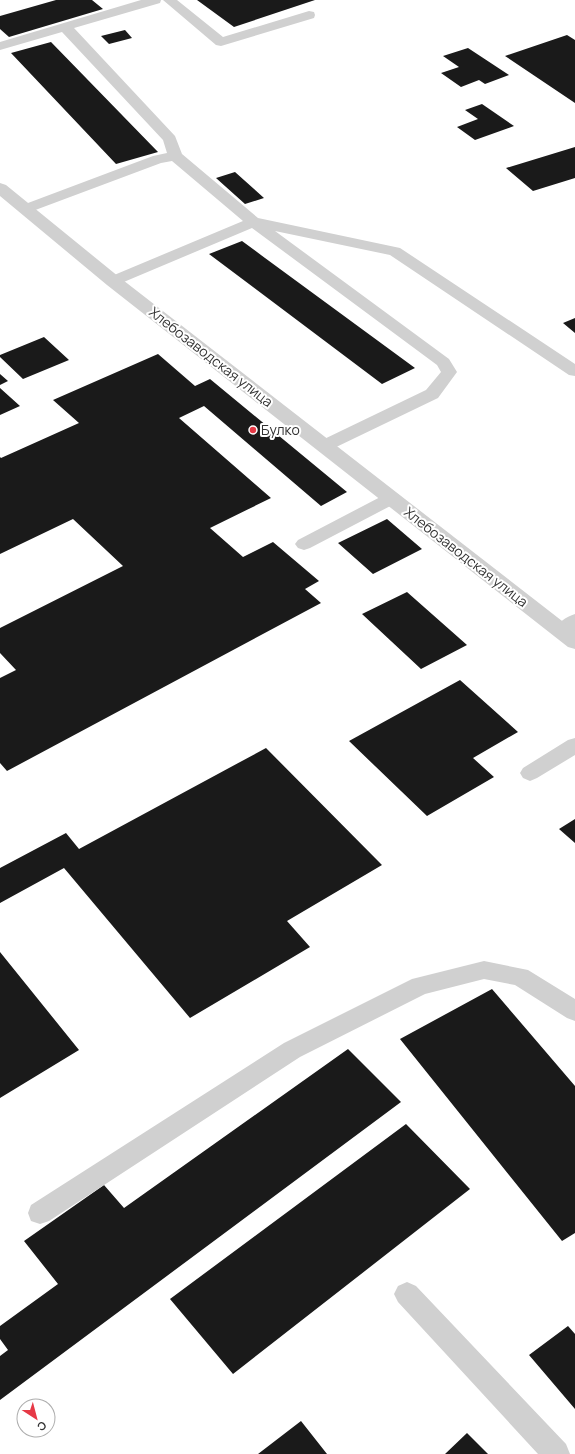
<svg xmlns="http://www.w3.org/2000/svg" width="575" height="1454" font-family="Manrope,sans-serif">
	<style>
		.building { fill: #1a1a1a }
		.lines { fill: none; stroke-linecap: round; stroke-linejoin: round }
		.lane { fill: #d0d0d0; fill-rule: evenodd }
		.street { fill: #d0d0d0; fill-rule: evenodd }
		.poi-dot { fill: #e63946; stroke: #fff; stroke-width: 1.5 }
		.labels { text-anchor: middle; stroke-width: 4; stroke-linejoin: round; paint-order: stroke }
		.street-label { font-size: 14px; fill: #333; stroke: #fff }
		.poi-label { font-size: 14px; fill: #333; stroke: #fff; text-anchor: start }
	</style>
	<rect width="100%" height="100%" fill="#fff"/>
	<path class="building" d="M56 0H92L103 9 9 37 0 29V16Z
		M197 0H315L234 27Z
		M125 30 132 38 109 44 101 36Z
		M567 35 575 40V103L505 56Z
		M51 42 158 152 116 164 11 53Z
		M468 48 509 75 485 84 479 80 461 87 441 73 459 67 443 56Z
		M482 104 514 126 475 140 457 127 478 119 465 110Z
		M575 147V178L533 191 506 168Z
		M235 172 264 198 245 204 216 178Z
		M242 241 265 258 415 368 382 384 209 254Z
		M575 318V333L563 323Z
		M44 337 69 360 23 379 0 357V355Z
		M158 354 195 386 210 379 347 492 321 506 204 406 179 418 271 498 210 528 243 557 273 542 319 581 305 589 321 603 7 771 0 763V678L16 670 0 653V628L123 566 73 519 0 554V457L1 458 79 423 53 400Z
		M0 374 8 381 0 385Z
		M0 388 20 406 0 415Z
		M387 519 422 549 373 574 338 543Z
		M407 592 467 645 421 669 362 614Z
		M460 680 518 732 473 758 494 777 427 816 349 741Z
		M266 748 382 865 287 921 310 947 190 1018 64 868 0 903V868L66 833 79 849Z
		M575 819V843L559 829Z
		M0 952 79 1050 0 1098Z
		M492 989 575 1086V1233L562 1241 400 1039Z
		M348 1049 401 1102 0 1400V1356L8 1350 0 1339V1326L58 1284 24 1241 104 1185 124 1208Z
		M406 1124 470 1189 233 1374 170 1299Z
		M568 1326 575 1334V1409L529 1355Z
		M301 1421 327 1454H258Z
		M467 1433 488 1454H445Z"/>
	<g class="lines">
		<path class="lane" d="M141 0H161L160 3 74 28 175 136 182 154 258 218 400 248 575 364V376L569 375 390 255 275 231 449 359 457 372 438 398 330 450 324 451 318 450 315 446 318 442 426 390 441 372 437 365 252 228 119 284 113 286 107 284 105 281 107 278 243 221 172 161 161 163 30 212 25 213 20 212 18 209 20 206 153 156 167 153 163 140 62 32 0 50V42Z
			M163 0H177L223 37 309 11 314 12 315 15 314 18 221 46 216 45Z
			M392 492 398 494 401 498 398 502 310 548 304 550 298 548 295 544 298 540 386 494Z
			M575 614V631C568 636 564 638 555 636L552 631C557 623 566 617 575 614Z
			M575 738V755L537 778 530 781 523 778 520 773 523 768 568 740Z
			M484 961 528 970 575 999V1021L567 1018 515 985 484 979 425 994 300 1057 49 1221 40 1224 31 1221 28 1213 31 1205 284 1043 412 979Z
			M407 1282 416 1286 566 1444 570 1454H538L398 1302 394 1294 398 1286Z"/>
		<path class="street" d="M0 183 6 185 119 277 575 631V649L568 647 107 285 0 196Z"/>
	</g>
	<circle class="poi-dot" cx="253" cy="430" r="4"/>
	<g class="labels">
		<g class="street-label">
			<text transform="translate(211 357) rotate(38)" y="5">Хлебозаводская улица</text>
			<text transform="translate(466 557) rotate(38)" y="5">Хлебозаводская улица</text>
		</g>
		<g class="poi-label">
			<text x="261" y="435">Булко</text>
		</g>
	</g>
	<g transform="translate(36 1418) rotate(144)"><circle r="19" fill="#ffffff" stroke="#adadad"/>
	<path d="M0-3L7 15L0 10L-7 15Z" fill="#e63946"/>
	<text y="-6" font-size="11" font-weight="bold" text-anchor="middle" fill="#333333">С</text>
	</g>
</svg>
